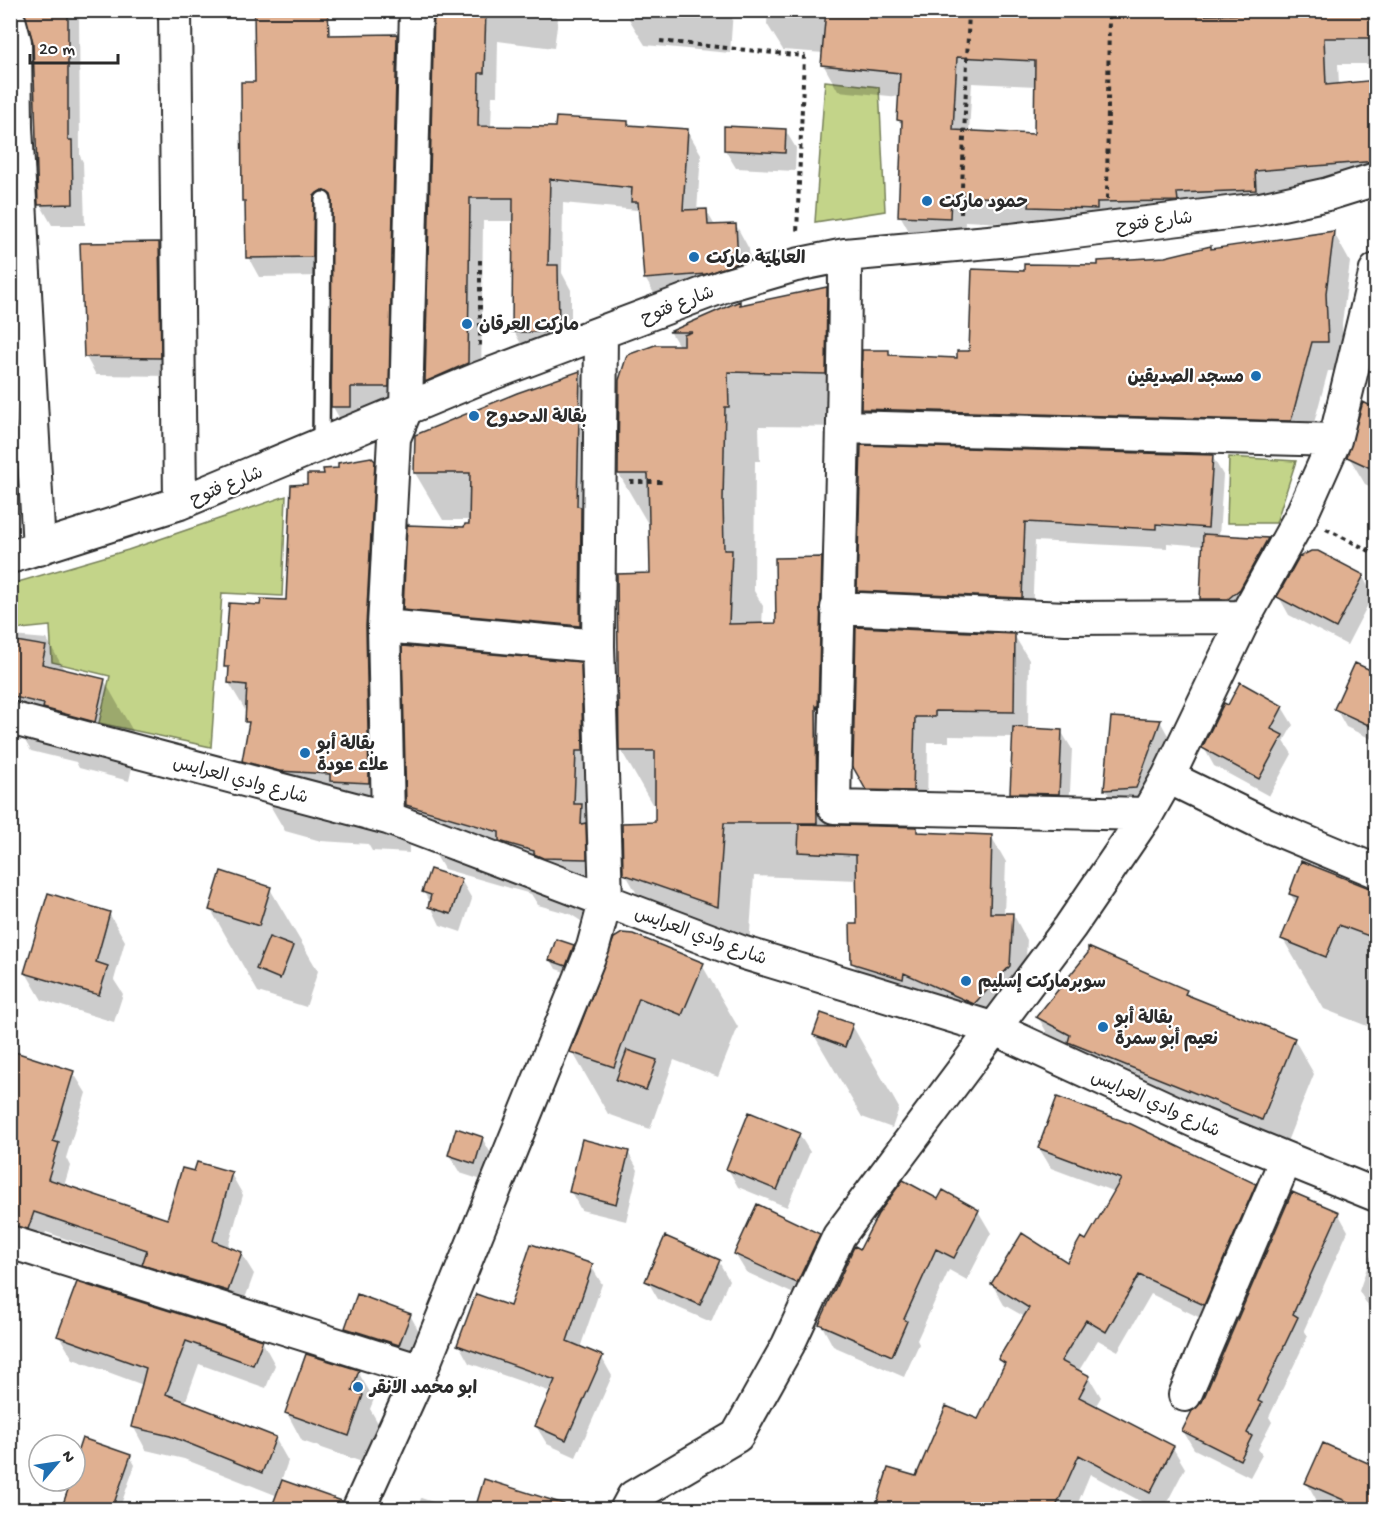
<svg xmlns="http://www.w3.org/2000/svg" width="1387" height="1520" font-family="'Gochi Hand','Playpen Sans Arabic',sans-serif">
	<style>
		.green { fill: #c3d489; stroke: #77805a; stroke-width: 1.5 }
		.shadow { fill: #0003; fill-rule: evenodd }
		.building { fill: #e0b091; stroke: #2b2b2b; stroke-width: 1.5; fill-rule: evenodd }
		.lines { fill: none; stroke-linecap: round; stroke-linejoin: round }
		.service-casing { stroke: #2b2b2b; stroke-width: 20 }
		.minor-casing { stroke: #2b2b2b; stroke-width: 36 }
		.path { stroke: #2b2b2b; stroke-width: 4; stroke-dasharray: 4.5 4.5; stroke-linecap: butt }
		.service { stroke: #fff; stroke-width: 15 }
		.minor { stroke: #fff; stroke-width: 32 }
		.poi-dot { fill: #1f6fb2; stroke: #fff; stroke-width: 2 }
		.labels { text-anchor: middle; stroke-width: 4.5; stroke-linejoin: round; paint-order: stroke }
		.poi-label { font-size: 18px; font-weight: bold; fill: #2b2b2b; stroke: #fff; text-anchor: start }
		.street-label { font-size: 18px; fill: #2b2b2b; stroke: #fff }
	</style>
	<rect width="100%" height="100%" fill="#fff"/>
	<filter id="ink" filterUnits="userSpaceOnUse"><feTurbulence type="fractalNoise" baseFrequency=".0167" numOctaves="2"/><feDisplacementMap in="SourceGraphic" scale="12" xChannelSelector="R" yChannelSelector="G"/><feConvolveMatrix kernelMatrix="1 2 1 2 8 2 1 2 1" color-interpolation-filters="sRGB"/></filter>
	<g filter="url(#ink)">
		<path class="green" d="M825 81 879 87 885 211 815 222Z
			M1229 457 1296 461 1276 523H1227Z
			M286 496 282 596 222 593 211 747 99 723 110 676 52 662 50 626 11 630V584L128 550Z"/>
		<path class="shadow" d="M23 10H79L80 156 83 162 85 225H52L40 204 34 41 30 23Z
			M376 10H553L558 19 554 48 498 41 497 96H492L491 127 556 129 627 122 630 126 687 130 701 154 697 211 706 210 715 226 736 225 749 249 751 287 659 302 645 278 640 215 637 210 563 203 562 273 571 290V353L527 355 514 331V221H483L481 387 440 404 426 381 434 11Z
			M630 10H733L730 53 645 45 629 19Z
			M768 10H975V16L1035 18V10H1376V64H1338L1339 85 1376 82V188L1042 225 965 221 964 243 915 242 900 215 903 127 899 120 900 97 838 91 823 64 824 53 783 50 767 24ZM972 83 1036 86 1035 135 969 132Z
			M397 35 408 55 399 407H361L362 426H344L333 407V211L325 216 323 276 259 277 248 257 247 205 244 200 256 83 320 47Z
			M785 130 796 148 795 171 736 168 725 150Z
			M1334 233 1350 262 1342 323 1343 371H1328L1307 449 880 438 863 409 888 351 891 356 958 359 971 353 1026 273 1165 258Z
			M158 244 169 262 170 376 96 375 86 357Z
			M826 288 857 342 856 427 759 426 760 461H755L754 591 763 606 762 625H778L821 558 852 612 847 827 916 828 919 834 991 836 1006 862 1004 914H1013L1027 940 1024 992 989 1029 868 989 853 963 859 925 858 880 754 876 748 960 656 927 625 873 656 824 657 804H652L621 750 652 574 651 529 619 474 679 346 671 333 740 303 742 306Z
			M580 373 607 420 584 671 617 728 619 814 612 815 618 882 622 889 623 923 581 921 570 914 538 905 531 894 444 869 408 807 409 853 372 851 368 844 321 841 285 831 244 761 249 727 247 713 229 683 230 673 226 666 262 606 287 602 309 485 326 475 374 462 411 527 466 529 470 525 471 520H443L415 473ZM410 619 428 650 409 648Z
			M1376 411V490L1365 484 1349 457Z
			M862 447 1212 456 1223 475 1219 537 1267 540 1277 557 1250 608 1212 617 1201 599 1204 546 1167 543V548L1035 541 1032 617 870 610 859 590Z
			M1363 577 1373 595 1347 645 1289 615 1279 597Z
			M858 628 1014 635 1029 660 1028 729 1061 731 1072 749 1069 812 1022 811 1012 793 1014 737 949 736V742H928L927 815 882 814 854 767Z
			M12 636 47 639 65 671 104 680 138 740 129 781 79 768 76 762 31 751 10 715Z
			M1376 674V741L1346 727 1336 709Z
			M1228 707H1282L1293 725 1284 741 1292 754 1269 796 1214 766 1204 748Z
			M1160 721 1170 739 1146 805 1116 808 1106 790Z
			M461 880 472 899 461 932 440 925 424 892Z
			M270 889 318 971 306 1007 258 992 211 910Z
			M1376 891V1002L1367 1026 1324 1009 1283 939 1296 904 1290 893Z
			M109 913 125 941 114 980 123 994 114 1022 42 1000 26 973Z
			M617 937 702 965 738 1027 718 1077 674 1060 650 1129 608 1114 572 1051Z
			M573 946 578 955 571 974 556 969 551 960Z
			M1186 991 1189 997 1294 1039 1314 1074 1282 1154 1058 1052 1038 1017Z
			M852 1025 899 1108 892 1128 862 1117 814 1035Z
			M10 1072H73L86 1093 66 1158 70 1166 64 1186 168 1221 195 1173 231 1174 243 1195 228 1248 241 1253 254 1274 240 1312 156 1286 144 1266 46 1232 39 1249 10 1242Z
			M799 1134 810 1152 787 1207 738 1187 728 1169Z
			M482 1138 493 1157 485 1181 460 1173 449 1155Z
			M1039 1148 1255 1185 1267 1205 1215 1325 1151 1294 1118 1351 1098 1340 1078 1372 1089 1377 1101 1397 1095 1407 1173 1448 1185 1468 1163 1510H1157L1090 1474 1075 1510H877L889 1470 917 1478 979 1421 1004 1367 1000 1359 1025 1317 1004 1305 992 1284 1068 1264 1086 1242 1115 1192 1051 1168Z
			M628 1152 638 1170 626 1221 581 1210 571 1192Z
			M939 1201 978 1211 991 1233 967 1280 949 1270 917 1340 919 1344 904 1377 833 1346 821 1324Z
			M1338 1213 1348 1231 1304 1330 1308 1336 1269 1417 1272 1422 1258 1449 1262 1455 1250 1477 1194 1449 1183 1431Z
			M819 1235 830 1253 807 1300 746 1272 735 1254Z
			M1376 1241V1319L1359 1291Z
			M719 1262 729 1280 711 1322 658 1299 647 1280Z
			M591 1266 602 1284 580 1348 602 1358 612 1376 576 1457 547 1444 536 1426 551 1392 469 1363 459 1345 511 1308Z
			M410 1315 420 1333 409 1363 357 1346 346 1328Z
			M59 1336 262 1341 275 1365 266 1388 199 1364 185 1403 275 1438 288 1461 281 1481 341 1502 346 1510H273L278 1496 184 1459 146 1450 133 1426 143 1385 73 1359Z
			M358 1372 374 1399 370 1409 378 1423 365 1463 302 1441 287 1413Z
			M130 1456 135 1465 119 1510H68L65 1504 75 1481V1464Z
			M1376 1468V1510H1336L1317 1501 1307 1483Z
			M485 1481 528 1495 537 1510H477Z
			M421 1498 457 1510H417Z"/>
		<path class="building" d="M23 10H68V140H72L73 204 38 205 33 42Z
			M254 10H328L329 35 397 34 389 387H351V407H331V195L322 190 314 196 313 257 246 258 245 201H242L241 82H255Z
			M434 10H486L484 73H479L478 126 555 127 556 117 628 121V125L688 129 683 210 707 209 708 225 736 224 738 263 706 274 644 279 638 202H631L632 188 550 179 548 265H558L559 329 551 332H512L513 198H470L468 363 425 382Z
			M826 10H960V14L1033 17 1034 10H1171V16L1260 14 1261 10H1377V38H1324L1326 85 1377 80V161L1255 171 1256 190 1177 193 1178 201 1097 202V209L1029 207 1030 199 951 196 950 218 898 216 902 121 897 120 900 73 821 65ZM957 57 1035 61 1034 134 953 130Z
			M724 126 786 129 785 153 724 150Z
			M1334 231 1326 293 1328 342H1312L1291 421 861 409 862 350H889V355L957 358V351H969L972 269 1024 271V264L1098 265V261L1165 257 1211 246V249Z
			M159 242 161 358 84 357 80 243Z
			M827 287 826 374 728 372 729 407H725L723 500 724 550H732L729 624 776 623 775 558 822 557 818 709 816 706 817 823H724L718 907 623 874 622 823 655 822V751H619L617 574 650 573 648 474H618L619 380 627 355 655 345H684V335L692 332H669L740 301V305Z
			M580 371 577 506 581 507 580 626 403 610 407 525 464 527 465 524H469L470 473H414L415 435 517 393Z
			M1363 402 1377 409V471L1347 457Z
			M861 445 1213 455 1208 528 1156 524V529L1025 522 1022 598 857 591Z
			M371 457 375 461 366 626 369 783 330 781V774L279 771 242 761 249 722H245L247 685 228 683 229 667H224L229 603 260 605 261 599 286 600 291 485 307 484V474H324L323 469 338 468V463Z
			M1203 534 1268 538 1240 589 1228 599H1200Z
			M1311 551H1318L1364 575 1336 628 1277 597 1299 557Z
			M856 627 1015 634 1014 712 935 711V717H915L913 791 866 790 853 767Z
			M10 640 46 646 42 664 105 679 95 722 43 708 44 704 10 696Z
			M402 646 581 662 583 751H576L574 804H582L581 824 586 823 587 859 543 858 534 854V851L499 841V832L406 805Z
			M1355 663 1377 673V729L1334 709Z
			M1240 682 1283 706 1271 729 1283 735 1259 779 1202 748 1224 703 1228 705Z
			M1111 717 1161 720 1136 788 1104 790Z
			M1013 727 1062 730 1059 794 1010 793Z
			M799 824 917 827V832L992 835 990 913H1013L1010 966 974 1004 904 973 903 979 851 963 850 924H857L856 855 798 852Z
			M1301 861 1377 891V939L1339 925 1326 957 1281 939 1298 897 1289 894Z
			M430 869 462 879 451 914 428 907 431 895 422 892Z
			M221 871 271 887 259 926 209 910Z
			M48 893 110 912 96 962 108 966 99 995 24 973Z
			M622 933 633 934 704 963 682 1015 639 998 614 1067 570 1052 614 938Z
			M269 937 293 946 280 979 256 969Z
			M556 939 574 945 566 966 549 960Z
			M1088 947 1187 990 1185 994 1295 1038 1262 1120 1068 1042 1070 1035 1036 1017 1088 953Z
			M821 1013 853 1024 845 1047 813 1035Z
			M627 1050 657 1060 646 1090 616 1080Z
			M15 1052 74 1071 53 1141 59 1143 48 1179 167 1219 182 1168 194 1171 197 1162 232 1172 213 1241 242 1252 228 1291 142 1265 147 1250 34 1212 28 1229 10 1225V1067Z
			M1057 1097 1131 1124 1256 1184 1204 1305 1139 1275 1106 1332 1086 1320 1061 1361 1090 1376 1079 1397 1174 1446 1150 1493 1079 1455 1055 1509H875L888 1468 916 1476 946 1406 978 1419 1005 1363 998 1359 1029 1308 991 1284 1022 1233 1067 1262 1081 1237 1086 1240 1121 1179 1038 1148Z
			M749 1112 800 1133 777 1190 726 1169Z
			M456 1128 483 1137 475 1164 448 1155Z
			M582 1139 629 1151 616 1204 569 1192Z
			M903 1180 938 1199 943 1190 979 1210 954 1258 936 1249 904 1319 907 1321 892 1356 819 1324 853 1249 855 1246 860 1249 878 1214Z
			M1292 1192 1339 1212 1293 1314 1298 1317 1258 1401 1262 1403 1247 1433 1252 1436 1240 1460 1182 1431 1192 1411 1202 1402Z
			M757 1204 820 1234 797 1283 734 1254Z
			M665 1236 720 1260 700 1305 645 1281Z
			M531 1244 593 1264 567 1341 603 1356 566 1440 535 1426 555 1380 457 1345 476 1294 510 1306Z
			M77 1282 263 1340 253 1365 186 1341 166 1394 276 1437 262 1473 170 1436 131 1427 146 1368 57 1336Z
			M357 1294 411 1314 399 1345 345 1328Z
			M306 1354 359 1370 352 1391 363 1395 349 1436 285 1413Z
			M82 1438 131 1455 112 1509H80L63 1504 71 1481H75V1459Z
			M1323 1443 1377 1467V1509H1364L1305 1483Z
			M484 1479 564 1504 563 1509H475Z
			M282 1480 342 1501 340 1509H271Z"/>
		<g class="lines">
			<g class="service-casing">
				<path id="service" d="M321 446 323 200"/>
			</g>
			<g class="minor-casing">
				<path id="minor" d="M175 10 180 503
					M10 23 15 42 16 127 39 549
					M845 255C845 439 837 623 834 807L1147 814
					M845 427 1335 440
					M10 557 180 503 480 378 724 286 796 265 845 255 1011 240 1260 209 1328 194 1376 179
					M837 608 1066 618 1245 617
					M384 626 598 646
					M10 718 388 818 741 952 995 1029 1203 1125 1376 1195
					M1168 777 1266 825 1376 871
					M388 818 384 626 394 438 406 409 416 10
					M10 1242 421 1371
					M1185 1395 1286 1159
					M358 1510 421 1371 593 947 606 899 598 646 601 333
					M626 1510 633 1497 737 1436 788 1345 839 1236 1070 927 1147 814 1168 777 1245 617 1301 516 1335 440 1376 270"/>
			</g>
			<path class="path" d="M660 41 804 56 797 234
				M1107 199 1109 10
				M961 214 969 10
				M480 260V347
				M630 482H665
				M1326 529 1376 554"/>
			<use href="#service" class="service"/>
			<use href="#minor" class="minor"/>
		</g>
	</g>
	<g class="poi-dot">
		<circle cx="927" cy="201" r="6"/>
		<circle cx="694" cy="257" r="6"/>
		<circle cx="467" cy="324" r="6"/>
		<circle cx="1256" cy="376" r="6"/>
		<circle cx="474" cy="416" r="6"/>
		<circle cx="305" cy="753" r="6"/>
		<circle cx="966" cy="981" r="6"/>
		<circle cx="1103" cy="1027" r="6"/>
		<circle cx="358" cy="1387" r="6"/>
	</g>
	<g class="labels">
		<g class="poi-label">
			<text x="939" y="207">حمود ماركت</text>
			<text x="706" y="263">العالمية ماركت</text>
			<text x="479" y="330">ماركت العرقان</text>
			<text x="1244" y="382" text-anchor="end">مسجد الصديقين</text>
			<text x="486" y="422">بقالة الدحدوح</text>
			<text x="317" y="749">بقالة أبو<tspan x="317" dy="21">علاء عودة</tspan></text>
			<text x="978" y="987">سوبرماركت إسليم</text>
			<text x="1115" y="1023">بقالة أبو<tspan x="1115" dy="21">نعيم أبو سمرة</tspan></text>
			<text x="370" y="1393">ابو محمد الانقر</text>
		</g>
		<g class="street-label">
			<text transform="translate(1154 221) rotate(-7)" y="6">شارع فتوح</text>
			<text transform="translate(677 304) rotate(-21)" y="6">شارع فتوح</text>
			<text transform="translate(226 485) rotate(-22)" y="6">شارع فتوح</text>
			<text transform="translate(241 779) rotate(15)" y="6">شارع وادي العرايس</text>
			<text transform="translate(701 935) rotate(20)" y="6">شارع وادي العرايس</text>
			<text transform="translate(1156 1103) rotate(24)" y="6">شارع وادي العرايس</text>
		</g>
	</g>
	<rect width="1387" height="1520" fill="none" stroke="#fff" stroke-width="36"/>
	<rect x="18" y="18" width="1351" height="1484" fill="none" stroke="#2b2b2b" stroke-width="2" filter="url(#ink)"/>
	<g transform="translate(57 1463) rotate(61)"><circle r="28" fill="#ffffff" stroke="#aaaaaa" stroke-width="1.5"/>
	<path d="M0-4.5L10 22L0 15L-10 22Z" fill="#1f6fb2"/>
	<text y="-9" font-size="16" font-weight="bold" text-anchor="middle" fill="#2b2b2b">N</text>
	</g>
	<path d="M30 54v9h88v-9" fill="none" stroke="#2b2b2b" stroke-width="3"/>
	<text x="39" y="54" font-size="18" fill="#2b2b2b" stroke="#ffffff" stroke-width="4.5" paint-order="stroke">20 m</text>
</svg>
